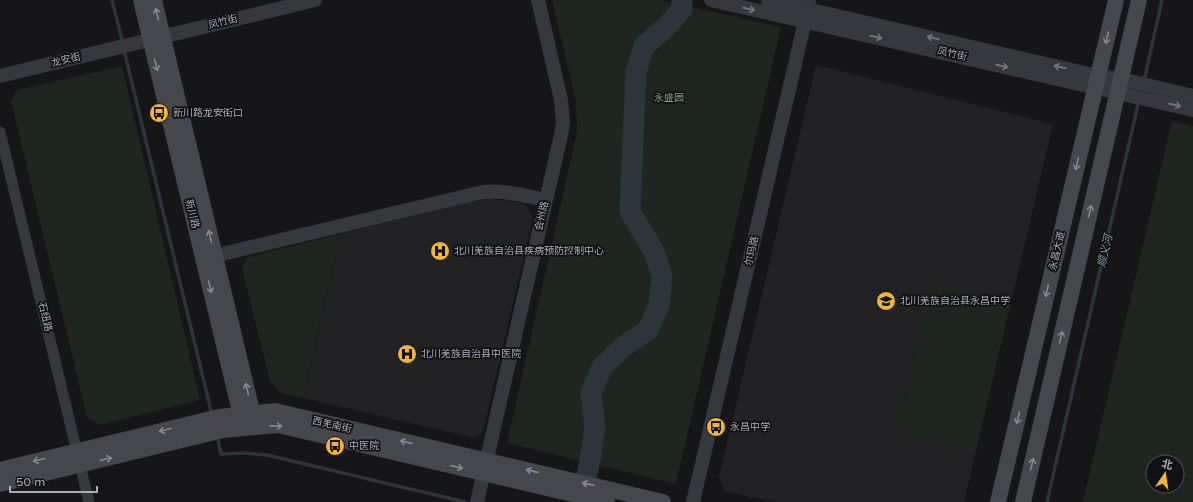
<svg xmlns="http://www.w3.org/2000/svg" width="1193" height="502" font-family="'Varela Round','Noto Sans SC',sans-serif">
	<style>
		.built { fill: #222225 }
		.green { fill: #1e261f; fill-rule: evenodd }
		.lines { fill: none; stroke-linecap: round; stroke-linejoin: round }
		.stream { stroke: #2c353c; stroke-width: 3.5 }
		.river { stroke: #2c353c; stroke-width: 21 }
		.minor { stroke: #37383d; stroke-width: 11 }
		.tertiary { stroke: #37383d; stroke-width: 14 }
		.secondary { stroke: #45474d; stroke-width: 16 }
		.oneway { stroke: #757881 }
		.oneway2 { stroke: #858993 }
		.labels { text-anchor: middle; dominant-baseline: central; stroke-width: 3.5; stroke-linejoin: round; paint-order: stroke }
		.street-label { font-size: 10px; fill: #a8adb8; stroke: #111113 }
		.park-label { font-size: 10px; fill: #7fa382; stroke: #111113 }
		.poi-label { font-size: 10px; fill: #a8adb8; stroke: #111113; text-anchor: start }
		.water-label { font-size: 11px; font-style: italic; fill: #809ab2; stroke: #111113 }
	</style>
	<rect width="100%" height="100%" fill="#161618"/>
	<!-- built -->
	<g class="built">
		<polygon points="816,65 1053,124 964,502 776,502 724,491 719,477"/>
		<polygon points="488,199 505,200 525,204 533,217 483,432 475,438 303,398 340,234 466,203"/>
	</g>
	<!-- green -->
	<g class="green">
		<polygon points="552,0 660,0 781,27 676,484 507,443 577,132 576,101"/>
		<polygon points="122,66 200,400 100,425 87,417 11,101 17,90"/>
		<path d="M1172,121L1193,126V502H1083ZM1153,462H1177V486H1153Z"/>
		<polygon points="340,234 303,398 281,393 270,381 242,268 247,257"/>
		<polygon points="929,282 1011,301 975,451 897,435"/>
	</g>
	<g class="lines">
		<!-- stream -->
		<g class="stream">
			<polyline points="112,0 123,44"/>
			<polyline points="124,50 212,415"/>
			<polyline points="1144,81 1162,0"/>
			<polyline points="217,435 221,454 243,453 267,455 465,502"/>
			<polyline points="1047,502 1139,100"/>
		</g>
		<!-- river -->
		<polyline class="river" points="581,502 591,455 595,427 591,393 602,367 624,346 648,330 659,305 662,276 654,252 630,211 636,72 644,46 666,27 682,9 682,0"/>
		<!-- minor -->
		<polyline class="minor" points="0,132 89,502"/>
		<!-- tertiary -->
		<g class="tertiary">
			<polyline points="711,0 1193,110"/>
			<polyline points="768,0 1098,76 1121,79 1193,96"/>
			<polyline points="0,76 315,0"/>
			<path d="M205,258L483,192C505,190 525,196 546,200"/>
			<polyline points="477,502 561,135 563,123 561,100 538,0"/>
			<polyline points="693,502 805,21 809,0"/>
		</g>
		<!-- secondary -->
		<g class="secondary">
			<polyline points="141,0 243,424"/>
			<polyline points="154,0 255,424"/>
			<polyline points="0,470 219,417 275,411 663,502"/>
			<polyline points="0,484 223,430 278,425 607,502"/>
			<polyline points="998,502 1116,0"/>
			<polyline points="1023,502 1139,0"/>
		</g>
	</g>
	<!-- one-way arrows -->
	<defs><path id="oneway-shaft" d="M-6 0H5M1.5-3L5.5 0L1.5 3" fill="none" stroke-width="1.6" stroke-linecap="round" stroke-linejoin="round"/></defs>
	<g class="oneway">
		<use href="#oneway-shaft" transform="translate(749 9) rotate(13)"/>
		<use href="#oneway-shaft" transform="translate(876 37) rotate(13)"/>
		<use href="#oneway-shaft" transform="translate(933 38) rotate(-167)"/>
		<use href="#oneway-shaft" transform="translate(1002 66) rotate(13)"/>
		<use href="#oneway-shaft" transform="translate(1060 67) rotate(-167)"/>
		<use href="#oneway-shaft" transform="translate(1175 105) rotate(13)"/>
	</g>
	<g class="oneway2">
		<use href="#oneway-shaft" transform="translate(157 14) rotate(-103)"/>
		<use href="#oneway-shaft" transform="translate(1107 38) rotate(103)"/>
		<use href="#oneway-shaft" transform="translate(156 65) rotate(76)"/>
		<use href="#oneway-shaft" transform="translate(1077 164) rotate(103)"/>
		<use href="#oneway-shaft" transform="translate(1090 211) rotate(-77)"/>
		<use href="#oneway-shaft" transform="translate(210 236) rotate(-103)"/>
		<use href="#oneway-shaft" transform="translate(210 287) rotate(77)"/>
		<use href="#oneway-shaft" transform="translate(1047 291) rotate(103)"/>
		<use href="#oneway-shaft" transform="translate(1061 337) rotate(-77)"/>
		<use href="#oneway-shaft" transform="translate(247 389) rotate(-104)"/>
		<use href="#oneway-shaft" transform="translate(1018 418) rotate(103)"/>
		<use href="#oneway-shaft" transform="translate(276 426) rotate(1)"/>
		<use href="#oneway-shaft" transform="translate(165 430) rotate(166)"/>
		<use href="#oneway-shaft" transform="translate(406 442) rotate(-167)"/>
		<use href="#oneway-shaft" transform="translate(106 459) rotate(-14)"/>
		<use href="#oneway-shaft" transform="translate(39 460) rotate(166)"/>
		<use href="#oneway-shaft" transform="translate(1032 464) rotate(-77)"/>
		<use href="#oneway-shaft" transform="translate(457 467) rotate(13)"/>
		<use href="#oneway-shaft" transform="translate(532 471) rotate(-167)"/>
		<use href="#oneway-shaft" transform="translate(588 484) rotate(-167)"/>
	</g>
	<!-- icons -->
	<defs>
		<symbol id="bus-disc" viewBox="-11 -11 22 22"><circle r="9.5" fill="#f0b436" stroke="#111113"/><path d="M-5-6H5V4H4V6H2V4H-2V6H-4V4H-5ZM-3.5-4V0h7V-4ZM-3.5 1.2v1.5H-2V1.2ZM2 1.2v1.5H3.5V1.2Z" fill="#111"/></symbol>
		<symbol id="hospital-disc" viewBox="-11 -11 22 22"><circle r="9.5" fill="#f0b436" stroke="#111113"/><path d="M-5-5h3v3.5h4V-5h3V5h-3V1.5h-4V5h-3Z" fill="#111"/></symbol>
		<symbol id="school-disc" viewBox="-11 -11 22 22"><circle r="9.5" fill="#f0b436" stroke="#111113"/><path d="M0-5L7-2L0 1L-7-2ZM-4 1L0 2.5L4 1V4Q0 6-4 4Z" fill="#111"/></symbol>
	</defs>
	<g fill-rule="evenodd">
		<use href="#bus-disc" x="148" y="102" width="22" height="22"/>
		<use href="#hospital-disc" x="429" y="240" width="22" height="22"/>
		<use href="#school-disc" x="875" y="290" width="22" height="22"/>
		<use href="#hospital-disc" x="396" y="343" width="22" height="22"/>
		<use href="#bus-disc" x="705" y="416" width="22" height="22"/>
		<use href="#bus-disc" x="324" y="435" width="22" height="22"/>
	</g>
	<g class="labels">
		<!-- street labels -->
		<g class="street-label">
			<text transform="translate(223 22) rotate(-14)">凤竹街</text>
			<text transform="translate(952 54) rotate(13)">凤竹街</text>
			<text transform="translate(66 60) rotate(-14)">龙安街</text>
			<text transform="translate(192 214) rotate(76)">新川路</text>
			<text transform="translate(542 216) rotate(-77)">会州路</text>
			<text transform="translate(752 251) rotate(-77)">尔玛路</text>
			<text transform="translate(1057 251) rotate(-77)">永昌大道</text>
			<text transform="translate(45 317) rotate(76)">石纽路</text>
			<text transform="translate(332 425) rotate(13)">西羌南街</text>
		</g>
		<!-- park labels -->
		<g class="park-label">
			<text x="669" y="98">永盛园</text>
		</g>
		<!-- poi labels -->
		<g class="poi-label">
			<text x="173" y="113">新川路龙安街口</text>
			<text x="454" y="251">北川羌族自治县疾病预防控制中心</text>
			<text x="900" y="301">北川羌族自治县永昌中学</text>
			<text x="421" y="354">北川羌族自治县中医院</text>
			<text x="730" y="427">永昌中学</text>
			<text x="349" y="446">中医院</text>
		</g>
		<!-- water labels -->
		<g class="water-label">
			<text transform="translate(1105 251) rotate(-77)">顺义河</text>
		</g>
	</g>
	<!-- north arrow -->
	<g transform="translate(1165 474) rotate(13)"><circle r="19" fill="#111113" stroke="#4d4f55"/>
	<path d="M0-3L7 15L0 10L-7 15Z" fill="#f0b436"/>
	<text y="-6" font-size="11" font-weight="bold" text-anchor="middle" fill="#a8adb8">北</text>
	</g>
	<!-- scale -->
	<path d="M10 486v6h87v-6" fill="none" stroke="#a8adb8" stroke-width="2"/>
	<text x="16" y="486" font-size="12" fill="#a8adb8" stroke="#111113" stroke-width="3" paint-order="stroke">50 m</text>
</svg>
